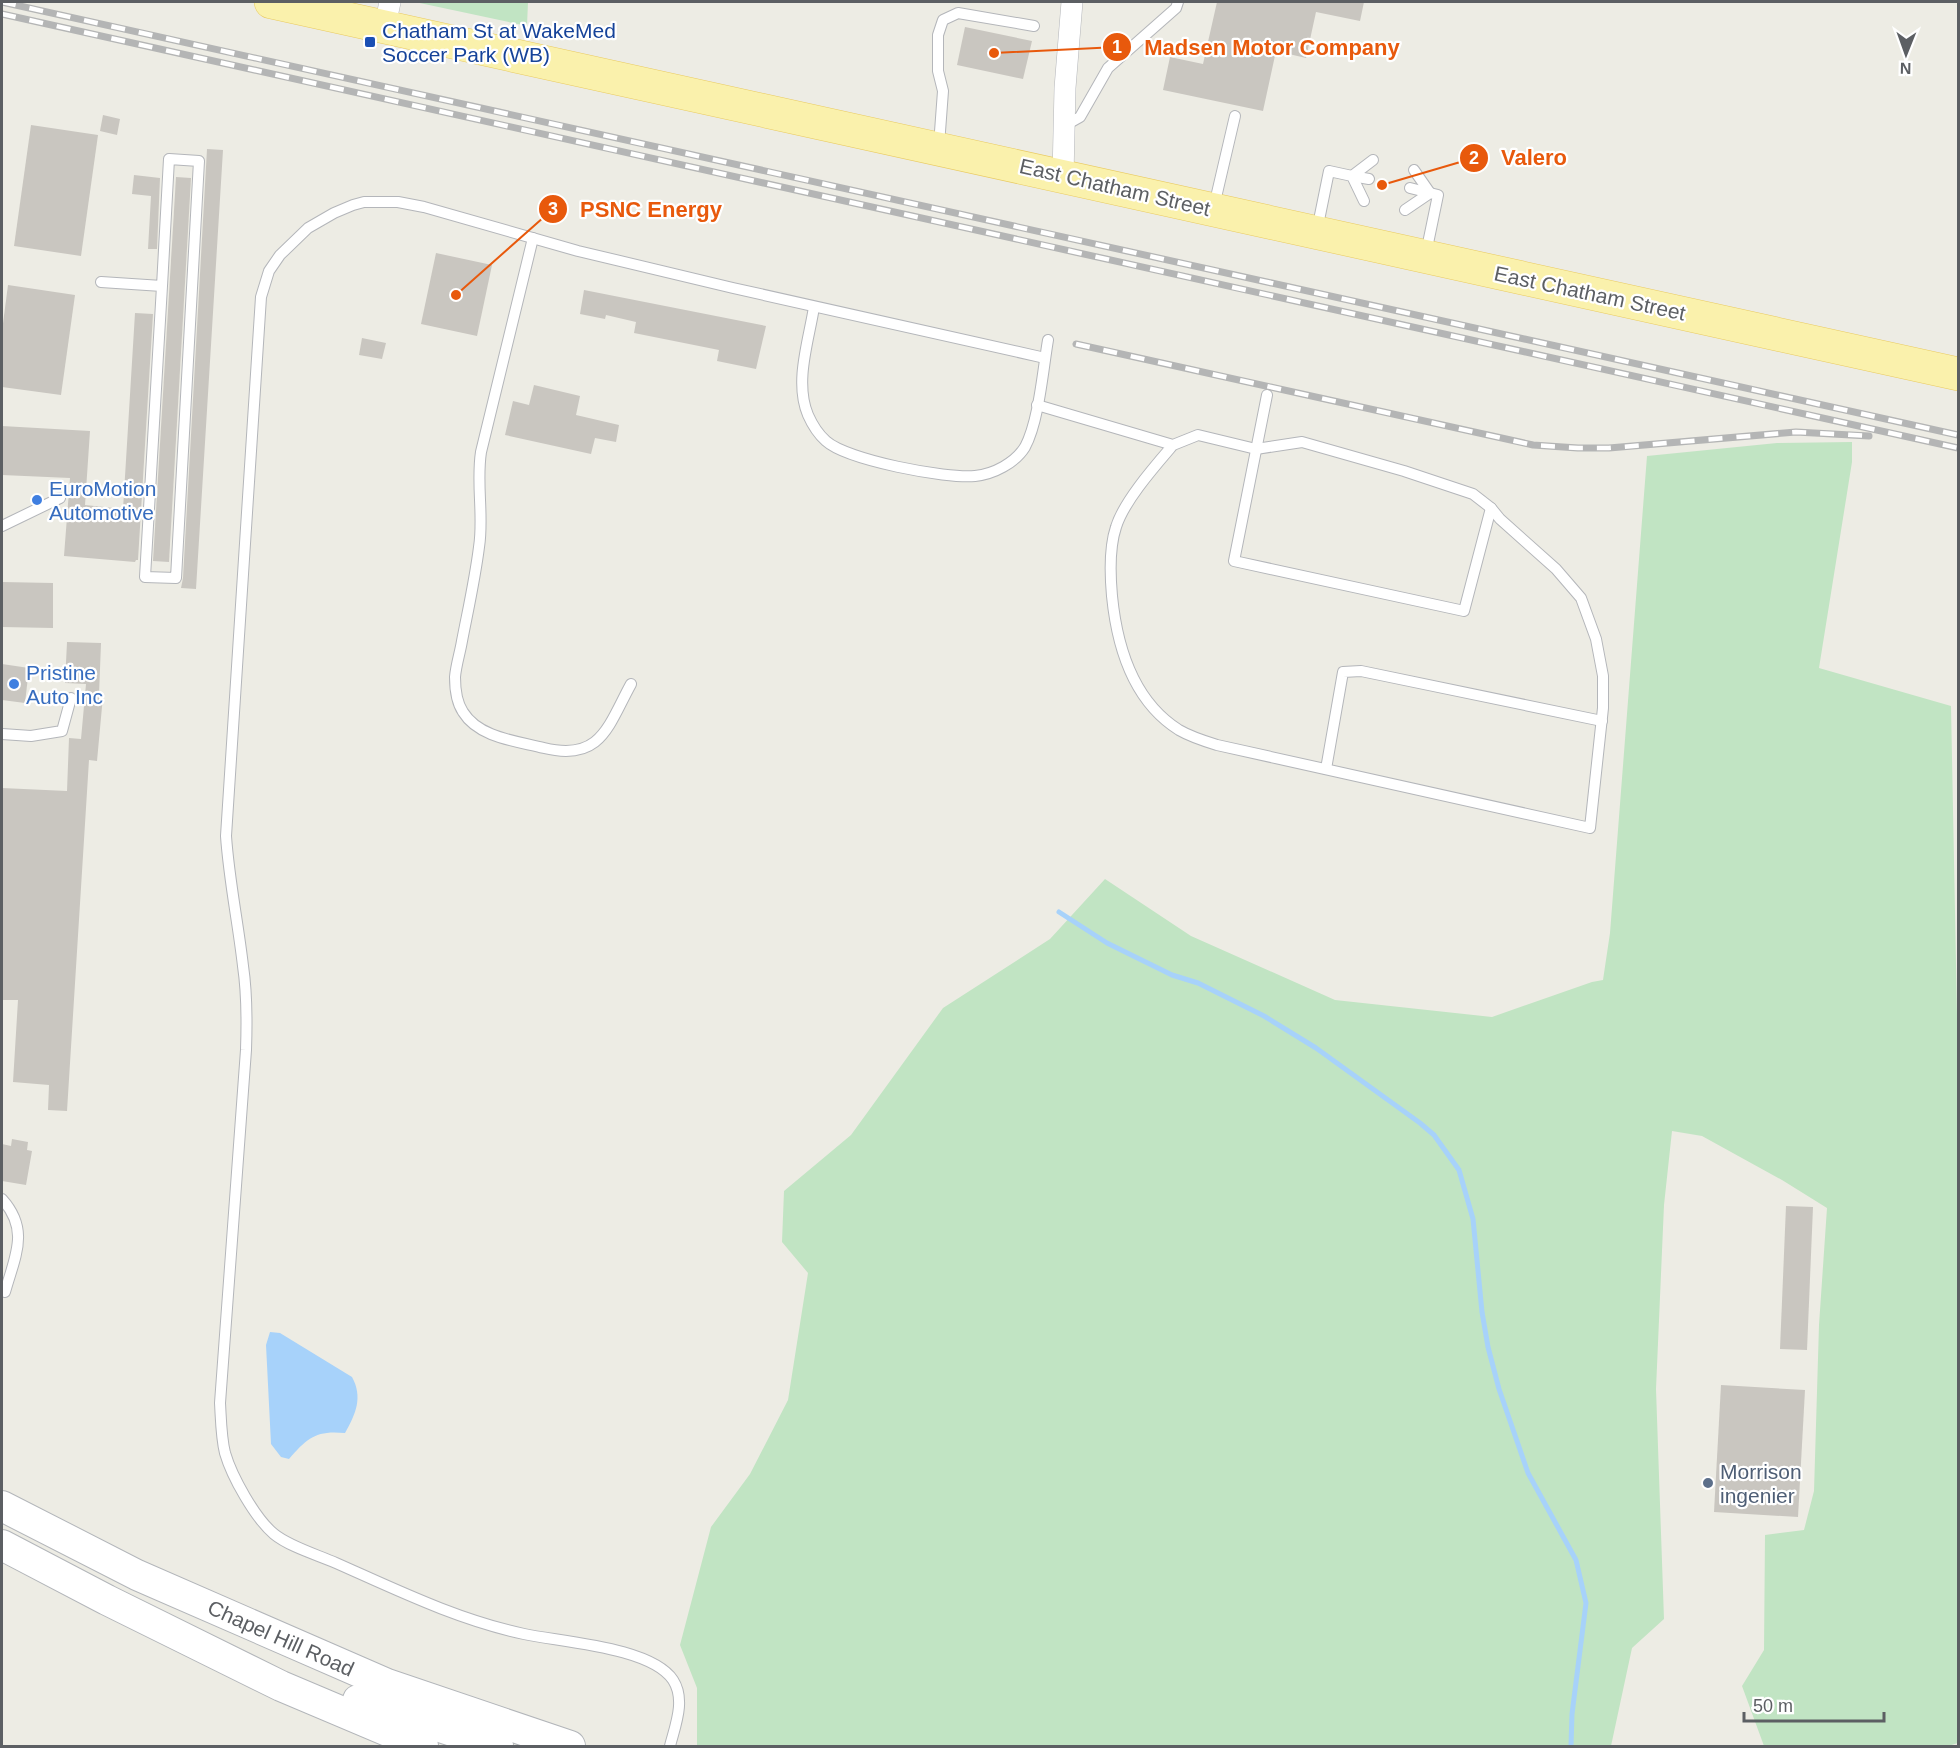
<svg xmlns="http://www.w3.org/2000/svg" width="1960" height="1748" font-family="Arial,sans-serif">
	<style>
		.green { fill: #c1e4c3 }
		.water { fill: #a7d2fa }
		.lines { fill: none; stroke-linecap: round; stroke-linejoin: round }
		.stream { stroke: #a7d2fa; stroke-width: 5 }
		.building { fill: #c9c6c0 }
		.service-casing { stroke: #b4b6ba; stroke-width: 12 }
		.minor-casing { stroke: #b4b6ba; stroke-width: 22 }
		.secondary-casing { stroke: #b3b6ba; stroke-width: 32 }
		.primary-casing { stroke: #e9ca61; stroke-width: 34 }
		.service { stroke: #fff; stroke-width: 10 }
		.minor { stroke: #fff; stroke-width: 21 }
		.secondary { stroke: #fff; stroke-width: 30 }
		.primary { stroke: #faf1ac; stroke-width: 33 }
		.rail-casing { stroke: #b4b5b5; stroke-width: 7 }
		.rail { stroke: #fff; stroke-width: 4.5; stroke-dasharray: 14; stroke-linecap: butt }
		.transit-dot { fill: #1a4fb4; stroke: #fff; stroke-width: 2 }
		.shop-dot { fill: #3f7fe0; stroke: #fff; stroke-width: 2 }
		.service-dot { fill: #5c6f8a; stroke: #fff; stroke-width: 2 }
		.labels { text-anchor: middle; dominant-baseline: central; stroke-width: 4.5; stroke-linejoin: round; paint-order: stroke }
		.transit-label { font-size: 21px; fill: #164399; stroke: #fff; text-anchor: start }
		.street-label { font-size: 21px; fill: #5c5f63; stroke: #fff }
		.shop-label { font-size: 21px; fill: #366cbe; stroke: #fff; text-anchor: start }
		.service-label { font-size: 21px; fill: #4e5e75; stroke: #fff; text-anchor: start }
		.leader { fill: none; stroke: #e8590c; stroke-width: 2 }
		.callout-dot { fill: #e8590c; stroke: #fff; stroke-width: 2 }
		.mark-label { font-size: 18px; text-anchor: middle; font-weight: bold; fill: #fff }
		.callout-label { font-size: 22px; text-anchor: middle; font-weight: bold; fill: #e8590c; stroke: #fff; stroke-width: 4.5; stroke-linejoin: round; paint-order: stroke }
	</style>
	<rect width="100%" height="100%" fill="#edece4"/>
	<!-- green -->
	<g class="green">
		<polygon points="415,2 528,2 527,26"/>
		<polygon points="1852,442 1852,462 1819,668 1951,706 1958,1066 1958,1743 1948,1746 1764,1746 1742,1686 1764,1650 1765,1535 1804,1530 1814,1491 1819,1325 1827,1208 1782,1180 1702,1136 1672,1131 1664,1205 1656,1389 1664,1619 1632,1648 1611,1746 697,1746 697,1688 680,1645 711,1527 750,1474 788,1400 808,1273 782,1242 784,1191 851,1135 943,1008 1050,939 1105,879 1191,936 1335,1000 1492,1017 1592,982 1603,980 1610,933 1647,456 1777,443"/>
	</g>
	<!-- water -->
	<path class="water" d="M270,1332L280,1333L352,1377C363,1397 356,1414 345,1433C316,1430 307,1438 289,1459L281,1457L271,1444L266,1345Z"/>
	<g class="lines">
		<!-- stream -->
		<polyline class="stream" points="1059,912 1107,943 1172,975 1198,983 1264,1016 1316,1048 1420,1123 1434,1135 1459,1170 1473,1219 1482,1312 1488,1347 1499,1389 1528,1473 1576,1560 1586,1603 1572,1714 1571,1746"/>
	</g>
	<!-- building -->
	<g class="building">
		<polygon points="1217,2 1364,2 1360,21 1316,12 1306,58 1276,51 1263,111 1163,90 1170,57 1203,64"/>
		<polygon points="965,27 1032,41 1023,79 957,65"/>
		<polygon points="103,115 120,119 117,135 100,131"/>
		<polygon points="31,125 98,135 81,256 14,246"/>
		<polygon points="207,149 223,150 196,589 181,588 183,578"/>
		<polygon points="134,175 160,178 157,249 148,249 151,196 132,194"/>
		<polygon points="176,177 191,178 169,562 153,561"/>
		<polygon points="436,253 492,265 477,336 421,324"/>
		<polygon points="8,285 75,295 61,395 2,387 2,331"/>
		<polygon points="584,290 766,326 756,369 717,361 719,350 634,333 636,322 606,315 605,319 580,314"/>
		<polygon points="135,313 153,314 138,560 136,560 135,562 64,556 70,478 2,475 2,426 90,431 85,505 123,509"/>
		<polygon points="362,338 386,343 382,359 359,355"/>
		<polygon points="534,385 580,396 576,415 619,425 616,442 595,438 591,454 505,435 513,401 529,405"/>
		<polygon points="2,582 53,583 53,628 2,627"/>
		<polygon points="67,642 101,643 99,695 103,696 97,761 89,760 67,1111 48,1110 49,1085 13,1082 18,1000 2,1000 2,788 67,791 69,738 81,739 86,684 65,683"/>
		<polygon points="2,664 29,668 25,703 2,700"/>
		<polygon points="12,1139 28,1142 27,1150 32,1151 26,1185 2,1181 2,1144 11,1146"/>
		<polygon points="1786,1206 1813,1207 1807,1350 1780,1349"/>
		<polygon points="1721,1385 1805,1390 1798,1517 1714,1512"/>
	</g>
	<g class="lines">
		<defs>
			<g id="service">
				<polyline points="1064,126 1080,117 1108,68 1176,8 1178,2"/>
				<polyline points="939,145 943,91 938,71 938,35 943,20 958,13 1034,26"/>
				<polyline points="1414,170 1430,193"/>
				<polyline points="1352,176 1373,160"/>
				<polyline points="1352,176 1369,179"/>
				<polyline points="1410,188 1430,193"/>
				<polyline points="1214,206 1235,116"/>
				<polyline points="1405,210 1430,193 1438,195 1426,253"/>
				<polyline points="1317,230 1329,171 1352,176 1364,201"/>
				<path d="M533,238L481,452C476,484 484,516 479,547C475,579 468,610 462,641C460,653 456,665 455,677C455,688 457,703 463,712C479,738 517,741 544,748C601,762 608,726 631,684"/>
				<polyline points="101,282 162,286 145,577 176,578 199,161 169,159 162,286"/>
				<path d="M814,307C809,340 794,382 808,415C812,424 818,434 826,441C847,460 946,479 975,476C994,474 1015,463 1025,447C1039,421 1043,369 1048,340"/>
				<polyline points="1267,395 1234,561 1464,611 1491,508"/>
				<path d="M1037,405L1173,445L1198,435L1256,449L1302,442L1404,471L1473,494L1491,508L1500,519L1556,569L1581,598L1596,639L1603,676V708L1590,828L1217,745C1204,741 1191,737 1179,730C1133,701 1117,647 1112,596C1110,574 1109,548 1116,527C1124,501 1155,466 1173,445"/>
				<polyline points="2,526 60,498"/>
				<polyline points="2,734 31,736 62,731 71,698"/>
				<polyline points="1326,769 1343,672 1361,671 1602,721"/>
				<path d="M2,1199C30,1230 15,1256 5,1292L2,1291"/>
				<path d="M670,1746C675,1726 686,1700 673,1680C651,1647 561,1642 524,1634C458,1620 397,1590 336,1563C318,1555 290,1547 274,1534C255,1518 232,1477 225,1453C221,1437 221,1419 220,1403L246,1050C247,1022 247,993 243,966C238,922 229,880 226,836L261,297L269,271L280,255L308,228L334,213L353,205L364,202H398L424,207L578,251L733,288L1045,358"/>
			</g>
			<g id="minor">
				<polyline points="385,26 390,2"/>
				<polyline points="1063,176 1065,88 1072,2"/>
			</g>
			<g id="secondary">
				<polyline points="2,1506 137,1575 387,1684 570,1746"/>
				<polyline points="2,1545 107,1600 281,1686 423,1746"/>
				<polyline points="358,1700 498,1746"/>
			</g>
			<polyline id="primary" points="271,2 1958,374"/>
		</defs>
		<!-- service casing -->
		<use href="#service" class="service-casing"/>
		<!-- minor casing -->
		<use href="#minor" class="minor-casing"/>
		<!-- secondary casing -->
		<use href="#secondary" class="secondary-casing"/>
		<!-- primary casing -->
		<use href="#primary" class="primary-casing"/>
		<!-- service -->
		<use href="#service" class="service"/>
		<!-- minor -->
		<use href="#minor" class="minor"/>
		<!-- secondary -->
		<use href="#secondary" class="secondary"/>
		<!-- primary -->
		<use href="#primary" class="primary"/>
		<defs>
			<g id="rail">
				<polyline points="2,2 1958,435"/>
				<polyline points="2,14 1958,448"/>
				<polyline points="1076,344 1533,445 1578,448 1609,448 1796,432 1869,436"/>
			</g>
		</defs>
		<!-- rail casing -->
		<use href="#rail" class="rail-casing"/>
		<!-- rail -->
		<use href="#rail" class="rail"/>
	</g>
	<!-- markers -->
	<rect class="transit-dot" x="364" y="36" width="12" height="12" rx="3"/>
	<g class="shop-dot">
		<circle cx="37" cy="500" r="6"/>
		<circle cx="14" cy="684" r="6"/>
	</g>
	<circle class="service-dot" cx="1708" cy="1483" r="6"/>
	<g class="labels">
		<!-- transit labels -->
		<g class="transit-label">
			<text x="382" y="30">Chatham St at WakeMed<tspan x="382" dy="24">Soccer Park (WB)</tspan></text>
		</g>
		<!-- street labels -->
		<g class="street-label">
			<text transform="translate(1115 187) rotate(13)">East Chatham Street</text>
			<text transform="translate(1590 293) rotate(12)">East Chatham Street</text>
			<text transform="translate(281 1638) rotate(24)">Chapel Hill Road</text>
		</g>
		<!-- shop labels -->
		<g class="shop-label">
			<text x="49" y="488">EuroMotion<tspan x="49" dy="24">Automotive</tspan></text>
			<text x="26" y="672">Pristine<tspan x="26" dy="24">Auto Inc</tspan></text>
		</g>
		<!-- service labels -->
		<g class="service-label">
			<text x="1720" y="1471">Morrison<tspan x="1720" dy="24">ingenier</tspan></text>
		</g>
	</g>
	<!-- callouts -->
	<path class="leader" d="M994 53L1117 47M1382 185L1474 158M456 295L553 209"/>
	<g class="callout-dot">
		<circle cx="994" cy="53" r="6"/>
		<circle cx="1382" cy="185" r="6"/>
		<circle cx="456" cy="295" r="6"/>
		<circle cx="1117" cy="47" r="15"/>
		<circle cx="1474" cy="158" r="15"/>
		<circle cx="553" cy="209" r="15"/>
	</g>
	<g class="mark-label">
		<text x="1117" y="53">1</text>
		<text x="1474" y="164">2</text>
		<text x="553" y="215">3</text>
	</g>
	<g class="callout-label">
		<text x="1272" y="55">Madsen Motor Company</text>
		<text x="1534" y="165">Valero</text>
		<text x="651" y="217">PSNC Energy</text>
	</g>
	<!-- border -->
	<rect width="1960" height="1748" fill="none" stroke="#5c5f63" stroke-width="6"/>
	<!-- north arrow -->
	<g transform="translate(1906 54) rotate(181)" stroke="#ffffff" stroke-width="4.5" paint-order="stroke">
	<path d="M0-4.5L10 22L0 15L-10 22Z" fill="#5c5f63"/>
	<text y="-9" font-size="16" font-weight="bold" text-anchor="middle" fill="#5c5f63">N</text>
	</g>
	<!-- scale -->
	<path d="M1744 1712v9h140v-9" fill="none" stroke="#5c5f63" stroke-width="3"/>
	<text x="1753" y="1712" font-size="18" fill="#5c5f63" stroke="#ffffff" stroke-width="4.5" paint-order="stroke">50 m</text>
</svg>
